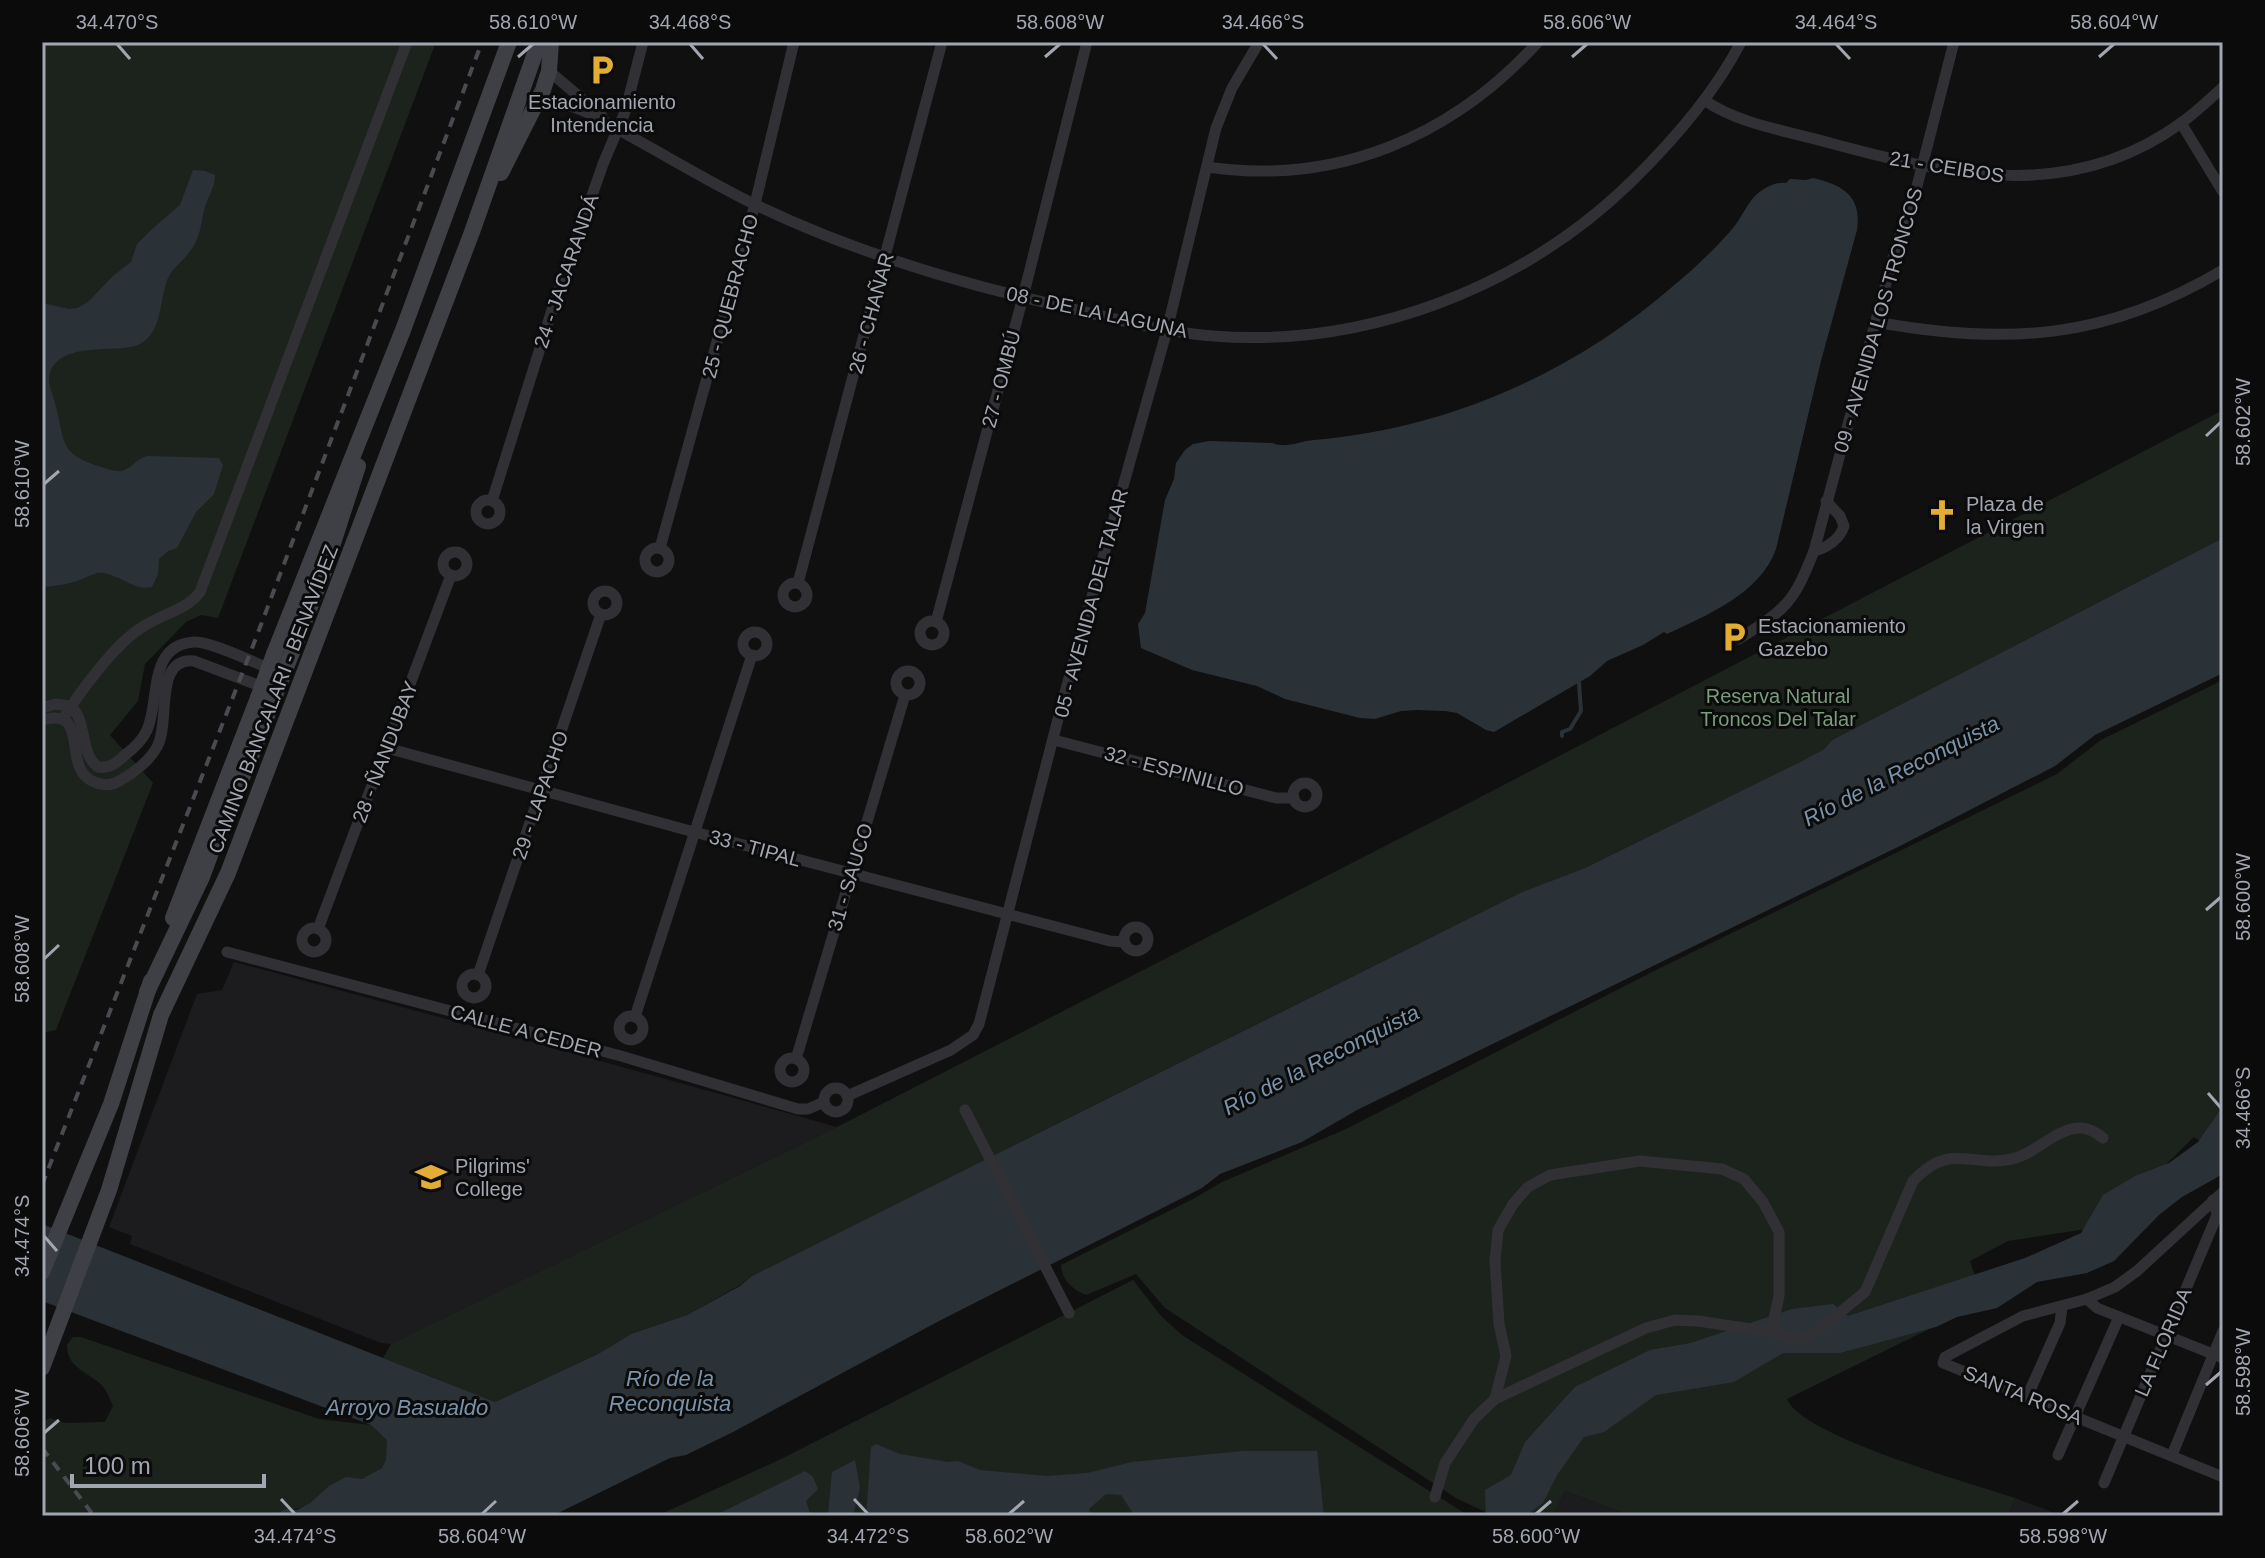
<svg xmlns="http://www.w3.org/2000/svg" width="2265" height="1558" font-family="Helvetica,sans-serif">
	<style>
		.built { fill: #1c1c1e }
		.green { fill: #1c231d }
		.water { fill: #2a3238 }
		.lines { fill: none; stroke-linecap: round; stroke-linejoin: round }
		.stream { stroke: #2a3238; stroke-width: 4 }
		.minor { stroke: #313135; stroke-width: 11 }
		.secondary { stroke: #3f4045; stroke-width: 16 }
		.rail { stroke: #4a4b50; stroke-width: 4; stroke-dasharray: 10 8; stroke-linecap: butt }
		.secondary-bridge { stroke: #3f4045; stroke-width: 16 }
		.ticks { fill: none; stroke: #a2a6b1; stroke-width: 3 }
		.labels { text-anchor: middle; dominant-baseline: central; stroke-width: 6; stroke-linejoin: round; paint-order: stroke }
		.poi-label { font-size: 20px; fill: #a2a6b1; stroke: #0b0b0c; text-anchor: start }
		.street-label { font-size: 20px; fill: #a2a6b1; stroke: #0b0b0c }
		.park-label { font-size: 20px; fill: #7a9b7c; stroke: #0b0b0c }
		.water-label { font-size: 22px; font-style: italic; fill: #7a93aa; stroke: #0b0b0c }
		.neatline { fill: none; stroke: #a2a6b1; stroke-width: 3 }
		.ticks-label { font-size: 20px; text-anchor: middle; fill: #a2a6b1 }
	</style>
	<rect width="100%" height="100%" fill="#101011"/>
	<!-- built -->
	<g class="built">
		<polygon points="234,962 547,1046 837,1127 406,1337 391,1344 381,1343 130,1244 132,1236 109,1227 197,994 222,990"/>
		<polygon points="1565,1491 1632,1516 1553,1516"/>
		<polygon points="2015,1498 2063,1516 2008,1516"/>
	</g>
	<!-- green -->
	<g class="green">
		<polygon points="42,42 436,42 218,618 201,615 186,622 145,664 138,701 110,735 153,783 56,1030 42,1033"/>
		<polygon points="2223,410 2223,538 1832,740 1824,749 1800,762 1585,868 1522,892 752,1276 740,1285 687,1315 631,1334 598,1354 495,1402 383,1358 391,1344 837,1127 1469,803"/>
		<path d="M2223,680V1157L2194,1137L2154,1176L2093,1228L2008,1241L1970,1261L1984,1302L1787,1399C1801,1436 1973,1484 2015,1498L2008,1516H1632L1565,1491L1553,1516H1494L1456,1498L1165,1308L1136,1274L1086,1295C1072,1289 1062,1281 1061,1265L1193,1199L1222,1182L1346,1129L1652,972L2057,774L2101,740Z"/>
		<polygon points="1133,1280 1161,1316 1182,1335 1469,1516 657,1516 783,1458"/>
		<path d="M73,1337H81L319,1419L371,1425L388,1440C387,1448 389,1459 384,1465C373,1480 348,1481 332,1486C323,1489 316,1500 307,1505C295,1511 284,1510 272,1516H48L42,1506V1422L50,1418L65,1423L105,1422L113,1406C110,1400 108,1393 104,1388C92,1372 67,1371 67,1345Z"/>
	</g>
	<!-- water -->
	<g class="water">
		<path d="M193,170L205,171L215,175C215,188 207,198 204,210C201,225 200,237 191,250C184,261 173,267 168,278C159,299 163,332 140,344C121,354 71,341 53,366C44,380 53,393 56,407C65,442 59,453 98,466C105,468 114,472 122,471C131,469 137,458 147,456L219,458L223,465L214,494L196,512L177,548L168,551L159,559L158,574L152,587C135,591 121,576 104,573C93,571 84,580 74,582C63,585 53,586 42,587V303L69,309L78,308L88,302L113,276L131,262L137,244L151,230L180,205Z"/>
		<path d="M1813,178C1843,185 1862,196 1857,230L1821,361L1776,549C1760,594 1707,615 1667,634L1664,632L1643,645L1607,661L1590,676L1494,732L1486,730L1457,713L1445,711L1417,710L1401,711L1375,719L1360,718L1285,699L1257,686L1192,670L1141,648L1138,624L1145,613L1165,500L1174,479L1176,463L1185,450L1193,444L1209,441L1272,443C1287,449 1299,441 1314,440C1446,429 1572,374 1672,287C1694,269 1715,249 1733,228C1741,218 1746,206 1754,197C1762,189 1776,181 1786,183L1790,179L1806,180Z"/>
		<polygon points="2223,538 2223,673 2095,735 2055,766 1902,845 1357,1110 1302,1142 1220,1174 1202,1188 939,1321 733,1432 686,1455 670,1458 552,1516 272,1516 286,1509 297,1510 310,1503 329,1486 346,1477 362,1479 382,1468 386,1460 387,1440 371,1425 42,1301 42,1224 495,1402 598,1354 631,1334 687,1315 740,1286 752,1276 1522,892 1585,868 1800,762 1824,749 1832,740"/>
		<polygon points="2223,1106 2223,1174 2182,1197 2159,1215 2114,1261 2087,1273 2037,1282 1997,1308 1957,1317 1936,1327 1840,1353 1783,1353 1734,1382 1656,1395 1604,1432 1584,1437 1557,1475 1543,1503 1525,1516 1486,1516 1485,1490 1511,1475 1525,1442 1575,1387 1650,1350 1691,1343 1792,1309 1833,1304 1848,1316 2025,1258 2081,1233 2103,1195 2135,1176 2169,1163 2198,1142"/>
		<polygon points="876,1444 900,1454 948,1462 958,1461 980,1470 1047,1476 1087,1473 1132,1462 1243,1451 1317,1451 1324,1516 1135,1516 1121,1495 1106,1494 1089,1509 1091,1516 866,1516 871,1447"/>
		<polygon points="855,1460 860,1488 853,1516 828,1516 832,1472"/>
		<polygon points="805,1471 813,1477 818,1489 806,1501 811,1516 714,1516"/>
	</g>
	<g class="lines">
		<!-- stream -->
		<polyline class="stream" points="1562,736 1562,732 1570,729 1581,711 1579,683"/>
		<!-- minor -->
		<g class="minor">
			<polyline points="549,71 602,116"/>
			<path d="M1704,100C1740,125 1789,131 1830,143C1952,176 2071,203 2181,123C2196,112 2210,99 2223,87"/>
			<path d="M533,106C542,104 550,101 560,103C584,108 607,123 628,135C670,158 711,183 754,204C849,250 950,281 1052,304C1106,316 1159,332 1213,336C1366,348 1522,288 1631,182C1673,141 1714,94 1741,42"/>
			<polyline points="2181,123 2223,192"/>
			<path d="M1207,167C1336,186 1452,137 1538,42"/>
			<path d="M1876,322C2007,346 2107,339 2223,270"/>
			<circle cx="488" cy="512" r="12"/>
			<polyline points="492,501 552,310 603,164 625,112 643,42"/>
			<polyline points="660,548 755,204 794,42"/>
			<circle cx="657" cy="560" r="12"/>
			<polyline points="1814,551 1896,246 1916,190 1954,42"/>
			<circle cx="455" cy="564" r="12"/>
			<polyline points="798,583 942,42"/>
			<circle cx="795" cy="595" r="12"/>
			<circle cx="605" cy="603" r="12"/>
			<circle cx="932" cy="633" r="12"/>
			<polyline points="936,622 1023,297 1087,42"/>
			<circle cx="755" cy="644" r="12"/>
			<path d="M1739,639C1787,608 1793,604 1814,551C1827,548 1840,539 1844,526L1840,516L1826,501"/>
			<circle cx="908" cy="683" r="12"/>
			<path d="M42,708L55,704L71,706C88,723 79,753 98,767C109,769 117,763 125,755C133,749 141,742 146,732C161,703 146,645 194,642C211,641 257,664 275,671"/>
			<path d="M63,719C79,693 115,644 141,628C159,615 187,610 200,592L407,42"/>
			<path d="M42,720C94,706 58,772 97,783C105,786 113,785 121,780C134,773 150,760 157,747C171,722 153,657 194,661L268,689"/>
			<polyline points="1054,740 1276,798 1294,798"/>
			<polyline points="387,748 694,832 1110,941 1124,942"/>
			<circle cx="1305" cy="795" r="12"/>
			<circle cx="1136" cy="939" r="12"/>
			<circle cx="314" cy="940" r="12"/>
			<polyline points="318,929 451,575"/>
			<polyline points="227,952 621,1056 798,1109 808,1109 824,1102"/>
			<circle cx="474" cy="986" r="12"/>
			<polyline points="478,975 601,614"/>
			<circle cx="631" cy="1028" r="12"/>
			<polyline points="635,1017 752,655"/>
			<circle cx="792" cy="1070" r="12"/>
			<polyline points="796,1059 905,695"/>
			<circle cx="836" cy="1100" r="12"/>
			<polyline points="847,1096 951,1050 973,1035 979,1024 1064,696 1167,330 1216,128 1232,88 1259,42"/>
			<polyline points="965,1110 1069,1313"/>
			<polyline points="2223,1192 2137,1271 2115,1287 2087,1299 2023,1316 1945,1357 1943,1363 2223,1477"/>
			<polyline points="2087,1299 2097,1308 2223,1358"/>
			<polyline points="2027,1397 2060,1323 2062,1307"/>
			<polyline points="1495,1399 1506,1356 1499,1324 1495,1261 1498,1230 1513,1204 1528,1187 1550,1175 1640,1161 1722,1169 1744,1179 1763,1202 1779,1232 1779,1296 1771,1332"/>
			<polyline points="2058,1455 2119,1317"/>
			<polyline points="2172,1455 2223,1331"/>
			<polyline points="2104,1483 2215,1220 2217,1214 2213,1200"/>
			<path d="M1435,1497L1445,1463L1474,1419L1495,1399L1646,1328L1675,1320L1698,1321L1771,1332L1795,1340L1811,1336L1865,1292L1913,1181C1951,1141 1969,1168 2012,1159C2036,1154 2056,1128 2080,1128C2089,1128 2095,1132 2103,1138"/>
		</g>
		<!-- secondary -->
		<g class="secondary">
			<polyline points="501,173 543,90 549,71 551,42"/>
			<polyline points="274,654 403,330 509,42"/>
			<polyline points="173,918 258,698"/>
			<polyline points="147,992 202,877 229,804 246,769 324,571 358,466"/>
			<polyline points="42,1272 111,1104 151,981"/>
			<polyline points="42,1368 109,1190 161,1015 228,873 472,232 539,42"/>
		</g>
		<!-- rail -->
		<g class="rail">
			<polyline points="42,1185 251,651 482,42"/>
			<polyline points="42,1448 94,1516"/>
		</g>
		<!-- secondary-bridge -->
		<polyline class="secondary-bridge" points="258,698 274,654"/>
	</g>
	<!-- ticks -->
	<path class="ticks" d="M117,44L130,59M690,44L703,59M1263,44L1277,59M1836,44L1850,59M518,57L533,44M1045,57L1060,44M1572,57L1587,44M2099,57L2114,44M2206,436L2221,422M44,484L59,471M2206,910L2221,897M44,959L59,945M2208,1093L2221,1108M44,1236L57,1251M2206,1385L2221,1372M44,1433L59,1420M281,1499L295,1514M854,1499L868,1514M482,1514L496,1501M1009,1514L1024,1501M1536,1514L1551,1501M2063,1514L2078,1501"/>
	<!-- icons -->
	<defs>
		<symbol id="parking-bare" viewBox="-9 -9 18 18"><path d="M-3.5-5.5H1a3.5 3.5 0 0 1 0 7H-1V5.5H-3.5ZM-1-3.4V-.6H.8a1.4 1.4 0 0 0 0-2.8Z" fill="#e3ac35" stroke="#0b0b0c" stroke-width="2.5" paint-order="stroke"/></symbol>
		<symbol id="church-bare" viewBox="-9 -9 18 18"><path d="M-1.2-6h2.4v3.5h3.3v2.4h-3.3V6h-2.4V-.1h-3.3v-2.4h3.3Z" fill="#e3ac35" stroke="#0b0b0c" stroke-width="2.5" paint-order="stroke"/></symbol>
		<symbol id="school-bare" viewBox="-9 -9 18 18"><path d="M0-5L7-2L0 1L-7-2ZM-4 1L0 2.5L4 1V4Q0 6-4 4Z" fill="#e3ac35" stroke="#0b0b0c" stroke-width="2.5" paint-order="stroke"/></symbol>
	</defs>
	<g fill-rule="evenodd">
		<use href="#parking-bare" x="580" y="48" width="44" height="44"/>
		<use href="#church-bare" x="1920" y="493" width="44" height="44"/>
		<use href="#parking-bare" x="1712" y="615" width="44" height="44"/>
		<use href="#school-bare" x="409" y="1155" width="44" height="44"/>
	</g>
	<g class="labels">
		<!-- poi labels -->
		<g class="poi-label">
			<text x="602" y="102" text-anchor="middle">Estacionamiento<tspan x="602" dy="23">Intendencia</tspan></text>
			<text x="1966" y="504">Plaza de<tspan x="1966" dy="23">la Virgen</tspan></text>
			<text x="1758" y="626">Estacionamiento<tspan x="1758" dy="23">Gazebo</tspan></text>
			<text x="455" y="1166">Pilgrims'<tspan x="455" dy="23">College</tspan></text>
		</g>
		<!-- street labels -->
		<g class="street-label">
			<text transform="translate(1947 167) rotate(9)">21 - CEIBOS</text>
			<text transform="translate(566 271) rotate(-71)">24 - JACARANDÁ</text>
			<text transform="translate(730 296) rotate(-75)">25 - QUEBRACHO</text>
			<text transform="translate(1097 312) rotate(12)">08 - DE LA LAGUNA</text>
			<text transform="translate(871 313) rotate(-75)">26 - CHAÑAR</text>
			<text transform="translate(1878 320) rotate(-74)">09 - AVENIDA LOS TRONCOS</text>
			<text transform="translate(1001 379) rotate(-75)">27 - OMBÚ</text>
			<text transform="translate(1091 603) rotate(-75)">05 - AVENIDA DEL TALAR</text>
			<text transform="translate(273 699) rotate(-69)">CAMINO BANCALARI - BENAVÍDEZ</text>
			<text transform="translate(385 752) rotate(-69)">28 - ÑANDUBAY</text>
			<text transform="translate(1174 771) rotate(15)">32 - ESPINILLO</text>
			<text transform="translate(540 795) rotate(-71)">29 - LAPACHO</text>
			<text transform="translate(755 848) rotate(15)">33 - TIPAL</text>
			<text transform="translate(850 877) rotate(-73)">31 - SAUCO</text>
			<text transform="translate(526 1031) rotate(15)">CALLE A CEDER</text>
			<text transform="translate(2163 1342) rotate(-67)">LA FLORIDA</text>
			<text transform="translate(2023 1395) rotate(22)">SANTA ROSA</text>
		</g>
		<!-- park labels -->
		<g class="park-label">
			<text x="1778" y="696">Reserva Natural<tspan x="1778" dy="23">Troncos Del Talar</tspan></text>
		</g>
		<!-- water labels -->
		<g class="water-label">
			<text transform="translate(1901 771) rotate(-27)">Río de la Reconquista</text>
			<text transform="translate(1321 1060) rotate(-27)">Río de la Reconquista</text>
			<text x="670" y="1378">Río de la<tspan x="670" dy="25">Reconquista</tspan></text>
			<text x="407" y="1407">Arroyo Basualdo</text>
		</g>
	</g>
	<!-- border -->
	<rect width="2265" height="1558" fill="none" stroke="#0b0b0c" stroke-width="88"/>
	<!-- scale -->
	<path d="M72 1474v12h192v-12" fill="none" stroke="#a2a6b1" stroke-width="4"/>
	<text x="84" y="1474" font-size="24" fill="#a2a6b1" stroke="#0b0b0c" stroke-width="6" paint-order="stroke">100 m</text>
	<rect x="44" y="44" width="2177" height="1470" class="neatline"/>
	<g class="ticks-label">
		<text x="117" y="29">34.470°S</text>
		<text x="533" y="29">58.610°W</text>
		<text x="690" y="29">34.468°S</text>
		<text x="1060" y="29">58.608°W</text>
		<text x="1263" y="29">34.466°S</text>
		<text x="1587" y="29">58.606°W</text>
		<text x="1836" y="29">34.464°S</text>
		<text x="2114" y="29">58.604°W</text>
		<text transform="translate(2243 422) rotate(-90)" y="7">58.602°W</text>
		<text transform="translate(22 484) rotate(-90)" y="7">58.610°W</text>
		<text transform="translate(2243 897) rotate(-90)" y="7">58.600°W</text>
		<text transform="translate(22 959) rotate(-90)" y="7">58.608°W</text>
		<text transform="translate(2243 1108) rotate(-90)" y="7">34.466°S</text>
		<text transform="translate(22 1236) rotate(-90)" y="7">34.474°S</text>
		<text transform="translate(2243 1372) rotate(-90)" y="7">58.598°W</text>
		<text transform="translate(22 1433) rotate(-90)" y="7">58.606°W</text>
		<text x="295" y="1543">34.474°S</text>
		<text x="482" y="1543">58.604°W</text>
		<text x="868" y="1543">34.472°S</text>
		<text x="1009" y="1543">58.602°W</text>
		<text x="1536" y="1543">58.600°W</text>
		<text x="2063" y="1543">58.598°W</text>
	</g>
</svg>
